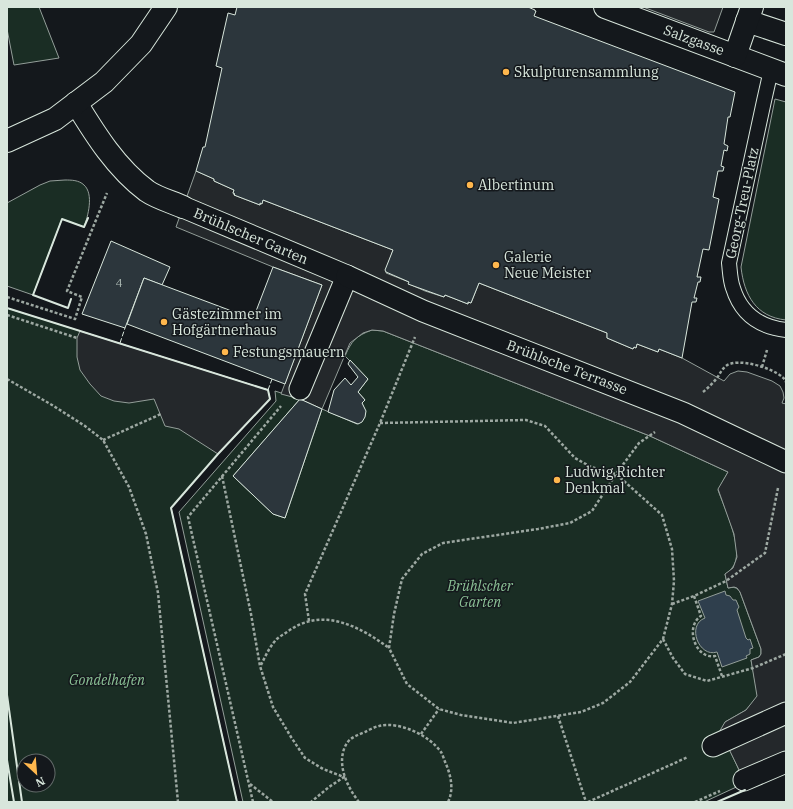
<svg xmlns="http://www.w3.org/2000/svg" width="793" height="809" font-family="'IBM Plex Serif',serif">
	<style>
		.green { fill: #1a2d24; stroke: #939e99; fill-rule: evenodd }
		.parking { fill: #24282b; stroke: #939e99 }
		.water { fill: #2f3f4d; stroke: #939e99 }
		.building { fill: #2c363c; stroke: #d8e6dc }
		.lines { fill: none; stroke-linecap: round; stroke-linejoin: round }
		.service-casing { stroke: #d8e6dc; stroke-width: 16 }
		.pedestrian-casing { stroke: #d8e6dc; stroke-width: 23 }
		.minor-casing { stroke: #d8e6dc; stroke-width: 24 }
		.path { stroke: #9da8a2; stroke-width: 2.5; stroke-dasharray: 3 2; stroke-linecap: butt }
		.service { stroke: #14181c; stroke-width: 14 }
		.pedestrian { stroke: #14181c; stroke-width: 21 }
		.minor { stroke: #14181c; stroke-width: 22 }
		.fence { stroke: #d8e6dc; stroke-width: 1; stroke-dasharray: 5 2; stroke-linecap: butt }
		.wall { stroke: #d8e6dc; stroke-width: 2 }
		.poi-dot { fill: #ffb74d; stroke: #14181c; stroke-width: 1.5 }
		.labels { text-anchor: middle; dominant-baseline: central; stroke-width: 3; stroke-linejoin: round; paint-order: stroke }
		.number-label { font-size: 12px; fill: #adbab4 }
		.street-label { font-size: 14px; fill: #d8e6dc; stroke: #14181c }
		.poi-label { font-size: 14px; fill: #d8e6dc; stroke: #14181c; text-anchor: start }
		.park-label { font-size: 14px; font-style: italic; fill: #8ac095; stroke: #14181c }
	</style>
	<rect width="100%" height="100%" fill="#14181c"/>
	<!-- green -->
	<g class="green">
		<polygon points="7,7 39,7 59,58 14,65 7,29"/>
		<path d="M775,99L786,102V320C756,317 744,295 741,267Z"/>
		<path d="M65,180C71,180 79,180 84,185C94,194 88,216 84,227L62,219L33,295L7,286V203L40,185L50,181Z"/>
		<path d="M7,308L268,390L270,399L218,454L171,508L237,802H7ZM24,761H48V785H24Z"/>
		<path d="M372,330L383,331L650,436L728,472L718,490C724,507 746,553 732,568C730,571 727,573 725,574L728,588C734,587 737,587 740,592L761,649V654L759,657L751,660L758,696L746,710L725,722L727,744L745,783L704,802H243L179,512L276,401L275,391L300,399L233,476L273,514L285,518L322,409L357,424C367,419 366,412 362,403L365,400L358,392L368,379L345,356C352,340 356,336 372,330Z"/>
	</g>
	<!-- parking -->
	<g class="parking">
		<polygon points="643,7 723,7 714,32 709,32"/>
		<polygon points="196,171 214,179 214,181 234,190 233,193 234,195 260,205 263,200 393,250 386,270 386,273 409,282 409,284 425,291 444,297 445,295 468,304 468,302 471,303 479,283 607,333 607,338 633,349 634,347 636,348 637,344 658,352 659,349 682,358 724,381 730,374 738,371 747,372 772,381 780,386 783,392 784,398 782,403 786,404 786,762 744,780 727,745 718,734 725,722 746,710 757,696 751,660 759,657 761,654 761,649 740,592 737,588 734,587 728,588 725,574 733,568 737,557 734,534 718,489 728,472 650,436 383,331 372,330 363,333 350,343 322,409 300,399 281,394 322,285 273,267 176,227"/>
		<polygon points="80,331 268,390 270,399 218,454 179,429 165,426 154,399 129,403 114,401 101,396 90,384 80,370 77,357 77,338"/>
	</g>
	<!-- water -->
	<path class="water" d="M725,591L726,595L730,596L733,600H736L739,607L737,610L746,638L748,640L750,639L753,648L750,649V654L746,656L747,658L722,667L717,652C699,658 686,625 705,618L698,601Z"/>
	<!-- building -->
	<g class="building">
		<polygon points="237,7 528,7 535,10 535,11 536,11 534,16 735,92 730,117 728,117 724,144 728,146 727,151 724,150 721,166 724,167 723,171 718,171 713,197 719,199 709,250 703,249 697,277 701,277 700,282 698,282 694,298 697,298 696,302 692,302 682,358 659,349 658,352 637,344 636,348 634,347 633,349 607,338 607,333 479,283 471,303 468,302 468,304 445,295 444,297 408,284 409,282 386,272 385,270 393,250 263,200 262,204 260,203 260,205 234,195 235,194 233,193 234,190 214,181 214,179 196,171 203,147 205,147 222,68 216,66 228,13 235,15"/>
		<polygon points="111,241 170,267 162,285 144,278 125,328 82,314"/>
		<polygon points="273,267 322,285 285,384 127,324 144,278 253,319"/>
		<polygon points="350,360 368,379 358,392 365,400 362,403 366,411 365,417 362,422 358,424 328,412 334,390 345,378 351,385 358,377 348,364"/>
		<polygon points="300,399 322,409 285,518 273,514 233,476"/>
	</g>
	<g class="lines">
		<defs>
			<path id="service" d="M771,70L764,101L729,263C730,271 730,280 733,288C741,314 759,327 786,330"/>
			<g id="pedestrian">
				<polyline points="183,207 347,276 300,389"/>
				<polyline points="347,276 423,311 683,413 786,462"/>
				<polyline points="713,746 786,713"/>
				<polyline points="744,780 786,762"/>
			</g>
			<g id="minor">
				<polyline points="605,7 786,75"/>
				<polyline points="747,21 786,34"/>
				<polyline points="735,56 752,7"/>
				<path d="M76,103C95,134 116,168 147,191C157,198 172,202 183,207"/>
				<polyline points="7,141 55,119 104,82 141,44 166,7"/>
			</g>
		</defs>
		<!-- service casing -->
		<use href="#service" class="service-casing"/>
		<!-- pedestrian casing -->
		<use href="#pedestrian" class="pedestrian-casing"/>
		<!-- minor casing -->
		<use href="#minor" class="minor-casing"/>
		<!-- path -->
		<g class="path">
			<polyline points="7,297 75,319 82,297 67,291 107,193"/>
			<polyline points="7,315 77,338"/>
			<polyline points="762,367 767,350"/>
			<polyline points="7,379 52,405 85,426 103,440 129,487 146,534 158,593 178,802"/>
			<path d="M703,392C708,388 713,383 717,378C720,374 721,370 726,366C737,357 773,368 782,377C784,378 785,380 786,382"/>
			<polyline points="380,423 526,420 545,426 575,458 591,467 616,474 592,511 570,523 538,529 443,543 422,554 402,579 394,614 389,648 407,684 439,709 461,715 513,723 581,712 603,703 630,682 663,639 672,604 674,581 672,549 662,515 616,474 639,443 655,432"/>
			<polyline points="103,440 161,414"/>
			<polyline points="222,476 251,614 260,666 273,707 291,737 305,758 323,769 344,777 329,787 311,802"/>
			<path d="M694,596L701,616C684,627 696,660 715,656L722,676"/>
			<polyline points="672,604 694,596 726,581 765,553 778,488"/>
			<polyline points="309,621 305,594 380,423 415,337"/>
			<polyline points="663,639 673,658 685,674 707,681 753,668 786,654"/>
			<path d="M261,665C265,657 269,648 275,641C278,637 283,635 287,632C322,606 359,626 389,648"/>
			<polyline points="558,716 586,802"/>
			<polyline points="421,734 439,709"/>
			<polyline points="250,784 273,802"/>
			<polyline points="253,802 188,517 281,406"/>
			<path d="M359,802C347,787 335,762 347,743C351,737 358,735 365,732C369,730 374,727 379,726C399,721 429,735 441,752C443,755 444,760 446,764C451,776 454,790 448,802"/>
			<polyline points="588,802 688,757"/>
			<polyline points="695,802 720,791"/>
		</g>
		<!-- service -->
		<use href="#service" class="service"/>
		<!-- pedestrian -->
		<use href="#pedestrian" class="pedestrian"/>
		<!-- minor -->
		<use href="#minor" class="minor"/>
		<!-- fence -->
		<g class="fence">
			<polyline points="120,343 125,328"/>
			<polyline points="268,390 272,379"/>
		</g>
		<!-- wall -->
		<g class="wall">
			<polyline points="71,299 68,308 33,295 62,219 84,227 88,218"/>
			<polyline points="7,308 268,390 270,399 218,454 171,508 237,802"/>
			<polyline points="7,695 22,802"/>
			<polyline points="7,760 14,802"/>
			<polyline points="717,802 745,790"/>
		</g>
	</g>
	<!-- markers -->
	<g class="poi-dot">
		<circle cx="506" cy="72" r="4"/>
		<circle cx="470" cy="185" r="4"/>
		<circle cx="496" cy="265" r="4"/>
		<circle cx="164" cy="322" r="4"/>
		<circle cx="225" cy="352" r="4"/>
		<circle cx="557" cy="480" r="4"/>
	</g>
	<g class="labels">
		<!-- number labels -->
		<g class="number-label">
			<text x="119" y="282">4</text>
		</g>
		<!-- street labels -->
		<g class="street-label">
			<text transform="translate(694 40) rotate(20)">Salzgasse</text>
			<text transform="translate(742 203) rotate(-78)">Georg-Treu-Platz</text>
			<text transform="translate(251 236) rotate(23)">Brühlscher Garten</text>
			<text transform="translate(567 367) rotate(21)">Brühlsche Terrasse</text>
		</g>
		<!-- poi labels -->
		<g class="poi-label">
			<text x="514" y="72">Skulpturensammlung</text>
			<text x="478" y="185">Albertinum</text>
			<text x="504" y="257">Galerie<tspan x="504" dy="16">Neue Meister</tspan></text>
			<text x="172" y="314">Gästezimmer im<tspan x="172" dy="16">Hofgärtnerhaus</tspan></text>
			<text x="233" y="352">Festungsmauern</text>
			<text x="565" y="472">Ludwig Richter<tspan x="565" dy="16">Denkmal</tspan></text>
		</g>
		<!-- park labels -->
		<g class="park-label">
			<text x="480" y="586">Brühlscher<tspan x="480" dy="16">Garten</tspan></text>
			<text x="107" y="680">Gondelhafen</text>
		</g>
	</g>
	<!-- border -->
	<rect width="793" height="809" fill="none" stroke="#d8e6dc" stroke-width="16"/>
	<!-- north arrow -->
	<g transform="translate(36 773) rotate(154)"><circle r="19" fill="#14181c" stroke="#626a69"/>
	<path d="M0-3L7 15L0 10L-7 15Z" fill="#ffb74d"/>
	<text y="-6" font-size="11" font-weight="bold" text-anchor="middle" fill="#d8e6dc">N</text>
	</g>
</svg>
